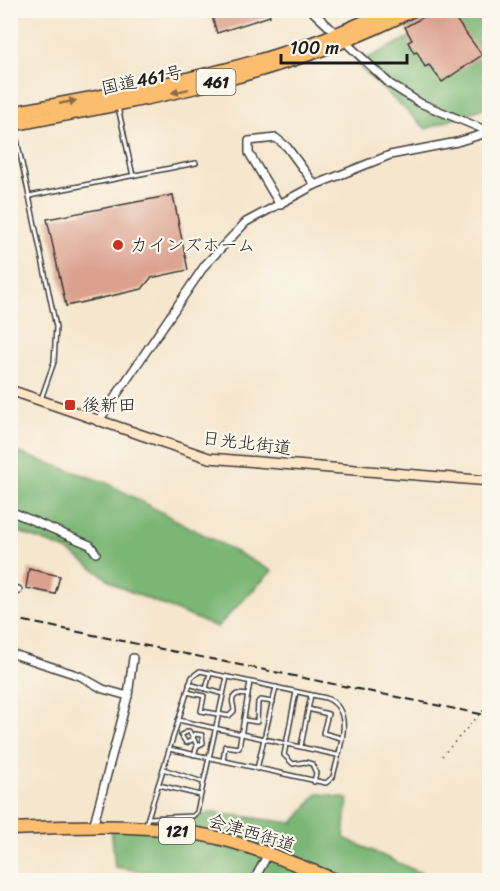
<svg xmlns="http://www.w3.org/2000/svg" width="500" height="891" font-family="Sriracha,'Klee One',sans-serif">
	<style>
		.forest { fill: #7ab675; stroke: #4b6948; stroke-width: 1.5 }
		.building { fill: #dca08e }
		.lines { fill: none; stroke-linecap: round; stroke-linejoin: round }
		.lane-casing { stroke: #3d3a37; stroke-width: 6 }
		.street-casing { stroke: #3d3a37; stroke-width: 10 }
		.secondary-casing { stroke: #3d3a37; stroke-width: 12 }
		.highway-casing { stroke: #3d3a37; stroke-width: 15 }
		.path { stroke: #3d3a37; stroke-width: 1.5; stroke-dasharray: 1.5 4.5; stroke-linecap: butt }
		.lane { stroke: #fff; stroke-width: 3 }
		.street { stroke: #fff; stroke-width: 7 }
		.secondary { stroke: #fee5c5; stroke-width: 9 }
		.highway { stroke: #fcbd6e; stroke-width: 12 }
		.rail { stroke: #1c1c1c; stroke-width: 2; stroke-dasharray: 9 4.5; stroke-linecap: butt }
		.oneway { fill: #8c6c45 }
		.poi-dot { fill: #c8321e; stroke: #fbf7ec; stroke-width: 2 }
		.labels { text-anchor: middle; dominant-baseline: central; stroke-width: 4.5; stroke-linejoin: round; paint-order: stroke }
		.shield { fill: #fbf7ec; stroke: #5f5e5a; stroke-width: 1.5 }
		.shield-label { font-size: 16px; font-weight: bold; fill: #1c1c1c }
		.street-label { font-size: 18px; fill: #1c1c1c; stroke: #fbf7ec }
		.poi-label { font-size: 18px; fill: #1c1c1c; stroke: #fbf7ec; text-anchor: start }
	</style>
	<rect width="100%" height="100%" fill="#fbf7ec"/>
	<filter id="ink" filterUnits="userSpaceOnUse"><feTurbulence type="fractalNoise" baseFrequency=".0167" numOctaves="2"/><feDisplacementMap in="SourceGraphic" scale="12" xChannelSelector="R" yChannelSelector="G"/><feConvolveMatrix kernelMatrix="1 2 1 2 8 2 1 2 1" color-interpolation-filters="sRGB"/></filter>
	<filter id="wash" filterUnits="userSpaceOnUse"><feTurbulence type="fractalNoise" baseFrequency=".008" numOctaves="4" result="noise"/><feDisplacementMap in="SourceGraphic" scale="24" xChannelSelector="R" yChannelSelector="G"/><feGaussianBlur stdDeviation="1.35" result="paint"/><feColorMatrix in="noise" values="0 0 0 0 0 0 0 0 0 0 0 0 0 0 0 0 0 1.4 0 .05"/><feComposite in="paint" operator="in"/></filter>
	<g filter="url(#wash)">
		<rect width="100%" height="100%" fill="#f5e6cd"/>
		<!-- forest -->
		<g class="forest">
			<polygon points="451,11 489,11 489,106 426,129 356,64 418,33"/>
			<polygon points="10,450 107,483 272,571 217,627 119,587 67,550 11,529"/>
			<polygon points="318,793 348,799 344,838 436,880 201,880 115,867 111,828 172,830 209,812 293,823"/>
		</g>
		<g id="blocks">
			<!-- building -->
			<g class="building">
				<polygon points="210,10 269,10 270,16 217,33"/>
				<polygon points="436,10 473,10 457,21 482,55 442,82 429,65 425,67 417,52 414,53 408,42 412,40 405,27"/>
				<polygon points="173,195 188,270 151,278 142,289 66,306 47,219"/>
				<polygon points="29,569 60,576 55,594 26,588"/>
			</g>
		</g>
	</g>
	<g filter="url(#ink)">
		<use href="#blocks" fill-opacity="0" stroke="#3d3a37" stroke-width="1.5"/>
		<g class="lines">
			<defs>
				<g id="lane">
					<polyline points="118,107 133,176"/>
					<polyline points="14,126 29,196 196,163"/>
					<polyline points="29,196 56,327 54,362 41,399"/>
					<polyline points="189,684 223,694"/>
					<polyline points="206,689 210,673"/>
					<path d="M187,692L204,696L201,711L229,716L234,711C234,703 229,700 237,694L248,695"/>
					<polyline points="296,692 284,755 293,764 305,762 312,764 316,773 314,782"/>
					<polyline points="308,709 328,714 323,733 341,738"/>
					<polyline points="178,720 337,755"/>
					<polyline points="244,720 257,722 258,702 260,700 273,702"/>
					<polyline points="192,740 186,743 181,735 189,731 193,738"/>
					<polyline points="301,746 311,695"/>
					<polyline points="194,755 197,746 203,743 202,735 195,734 193,737 197,746"/>
					<polyline points="223,761 225,746 239,748 250,682"/>
					<polyline points="163,769 203,782"/>
					<polyline points="257,769 276,687"/>
					<polyline points="159,785 200,795"/>
					<polyline points="148,818 193,816 197,812 227,677"/>
					<path d="M146,824L192,677L200,671L326,698C357,710 338,753 333,777L326,783L169,749"/>
				</g>
				<g id="street">
					<polyline points="311,10 390,84 420,103 490,132"/>
					<polyline points="280,205 249,153 249,141 276,138 287,147 315,185"/>
					<polyline points="98,422 205,265 246,222 315,185 390,155 457,142 490,132"/>
					<polyline points="10,511 90,545 96,553"/>
					<polyline points="10,589 18,590"/>
					<polyline points="10,653 80,676 103,689 128,696"/>
					<polyline points="93,827 128,696 133,658"/>
					<polyline points="254,880 268,854"/>
					<polyline points="307,880 311,871"/>
				</g>
				<polyline id="secondary" points="10,390 209,458 490,481"/>
				<g id="highway">
					<path d="M10,113C139,89 272,70 389,10"/>
					<path d="M10,125C148,99 287,75 413,10"/>
					<path d="M10,829C82,826 159,822 229,841C266,851 301,867 336,880"/>
				</g>
			</defs>
			<!-- lane casing -->
			<use href="#lane" class="lane-casing"/>
			<!-- street casing -->
			<use href="#street" class="street-casing"/>
			<!-- secondary casing -->
			<use href="#secondary" class="secondary-casing"/>
			<!-- highway casing -->
			<use href="#highway" class="highway-casing"/>
			<!-- path -->
			<polyline class="path" points="442,756 490,703"/>
			<!-- lane -->
			<use href="#lane" class="lane"/>
			<!-- street -->
			<use href="#street" class="street"/>
			<!-- secondary -->
			<use href="#secondary" class="secondary"/>
			<!-- highway -->
			<use href="#highway" class="highway"/>
			<!-- rail -->
			<polyline class="rail" points="10,618 490,716"/>
		</g>
		<!-- one-way arrows -->
		<defs><path id="oneway-solid" d="M-6-.8H1V-3.2L6.5 0L1 3.2V.8H-6Z" transform="scale(1.5)"/></defs>
		<g class="oneway">
			<use href="#oneway-solid" transform="translate(180 91) rotate(168)"/>
			<use href="#oneway-solid" transform="translate(68 102) rotate(-11)"/>
		</g>
	</g>
	<!-- markers -->
	<g class="poi-dot">
		<circle cx="118" cy="245" r="6"/>
		<rect x="64" y="399" width="12" height="12" rx="3"/>
	</g>
	<g class="labels">
		<!-- shield labels -->
		<g class="shield">
			<rect x="196.5" y="69" width="39" height="26" rx="4.5"/>
			<rect x="159" y="818" width="36" height="26" rx="4.5"/>
		</g>
		<g class="shield-label">
			<text x="216" y="82">461</text>
			<text x="177" y="831">121</text>
		</g>
		<!-- street labels -->
		<g class="street-label">
			<text transform="translate(142 80) rotate(-12)">国道461号</text>
			<text transform="translate(247 443) rotate(7)">日光北街道</text>
			<text transform="translate(252 833) rotate(17)">会津西街道</text>
		</g>
		<!-- poi labels -->
		<g class="poi-label">
			<text x="130" y="245">カインズホーム</text>
			<text x="82" y="405">後新田</text>
		</g>
	</g>
	<!-- margin -->
	<rect width="500" height="891" fill="none" stroke="#fbf7ec" stroke-width="36"/>
	<!-- scale -->
	<path d="M281 54v9h126v-9" fill="none" stroke="#1c1c1c" stroke-width="3"/>
	<text x="290" y="54" font-size="18" fill="#1c1c1c" stroke="#fbf7ec" stroke-width="4.5" paint-order="stroke">100 m</text>
</svg>
